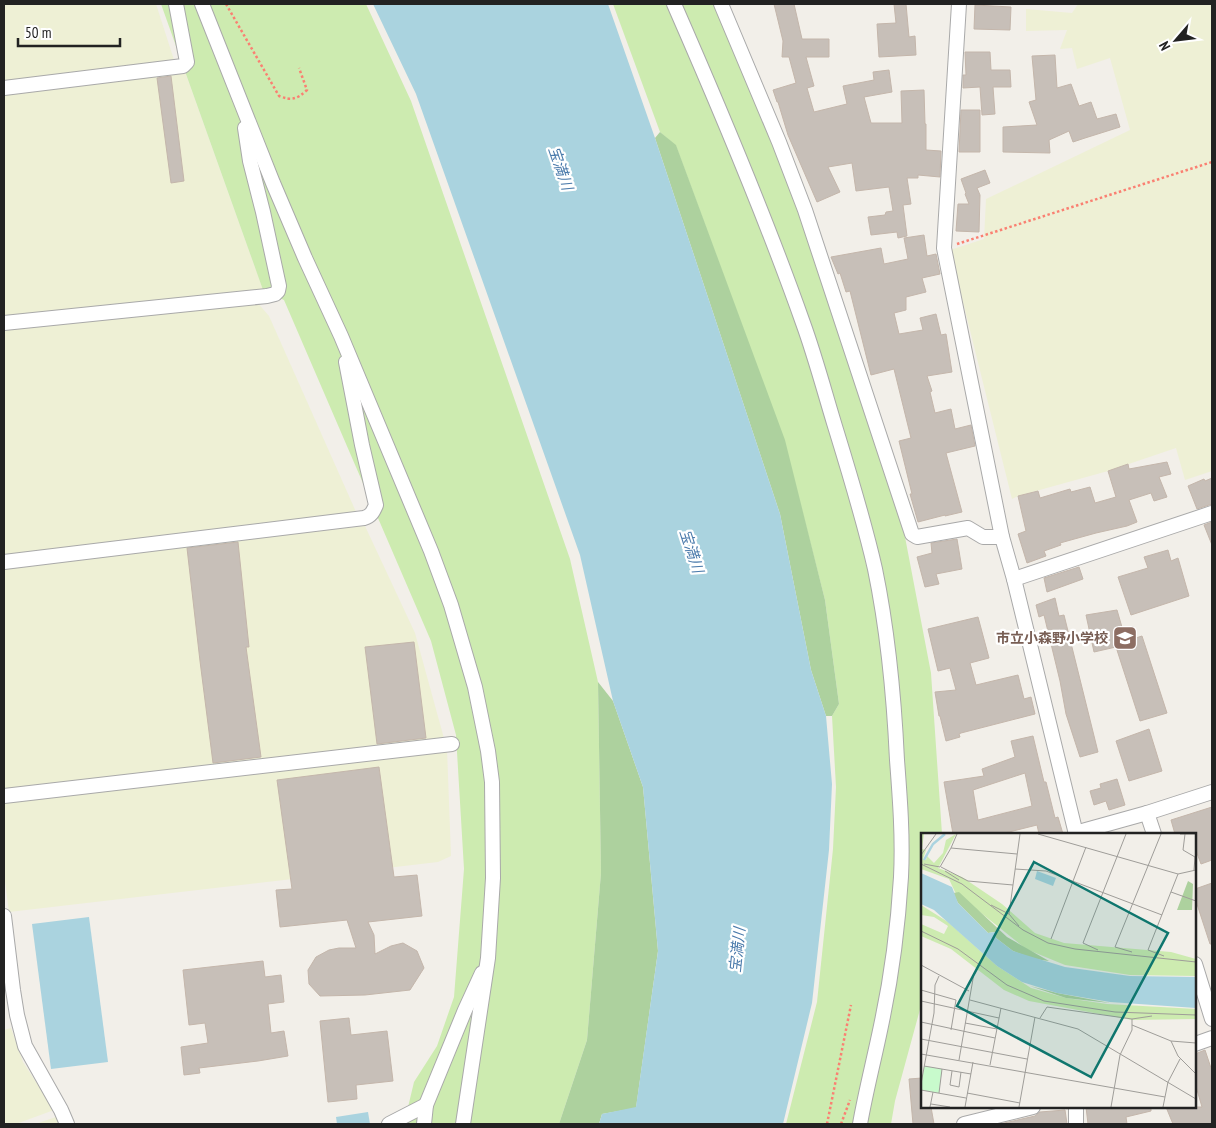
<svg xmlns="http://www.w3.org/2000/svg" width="1216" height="1128" font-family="'PT Sans Narrow','Noto Sans JP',sans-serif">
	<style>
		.farmland { fill: #eef0d5 }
		.grass { fill: #cdebb0 }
		.forest { fill: #add19e }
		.water { fill: #aad3df }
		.building { fill: #c7bfb8; stroke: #c4b6ab; fill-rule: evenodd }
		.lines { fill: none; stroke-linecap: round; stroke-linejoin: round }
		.minor-casing { stroke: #a9a9a9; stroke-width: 16 }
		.path { stroke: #fa8072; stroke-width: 2.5; stroke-dasharray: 2.5 2.5; stroke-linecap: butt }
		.minor { stroke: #fff; stroke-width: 14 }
		.labels { text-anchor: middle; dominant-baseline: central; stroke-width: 4.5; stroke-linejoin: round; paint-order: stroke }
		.education-label { font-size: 14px; font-weight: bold; fill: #785e54; stroke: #fff; text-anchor: end }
		.water-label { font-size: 15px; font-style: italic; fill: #4a7aab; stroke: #fff }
		.inset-river { fill: none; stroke: #aad3df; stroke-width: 2.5 }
		.inset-road { fill: none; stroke: #9f9d99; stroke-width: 1 }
		.view { fill: #0f766e; fill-opacity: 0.15; stroke: #0f766e; stroke-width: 2.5 }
		.inset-edge { fill: none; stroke: #222; stroke-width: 2.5 }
	</style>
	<rect width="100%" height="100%" fill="#f2efe9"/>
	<!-- farmland -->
	<g class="farmland">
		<polygon points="4,4 156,4 175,63 4,83"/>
		<polygon points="1078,4 1212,4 1212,471 1185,480 1176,448 1108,471 1018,496 1012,499 950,250 984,239 986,199 1130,130 1110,58 1077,69 1072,48 1060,49 1067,30 1026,31 1026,9 1072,13"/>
		<polygon points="184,69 263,290 4,317 4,91"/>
		<polygon points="256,301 269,316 357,514 4,557 4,326"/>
		<polygon points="365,526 415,633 445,742 4,790 4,566"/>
		<polygon points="447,749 451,856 438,862 9,912 4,874 4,802"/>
		<polygon points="11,1028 23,1062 54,1110 16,1124 4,1124 4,1030"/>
		<polygon points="56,1117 60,1124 35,1124"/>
	</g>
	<!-- grass -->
	<g class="grass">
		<polygon points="161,4 366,4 411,101 570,559 598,682 601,873 587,1040 559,1124 404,1124 414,1082 437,1046 454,997 464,869 456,735 431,641 284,300 263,290"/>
		<polygon points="613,4 714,4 776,147 865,403 905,537 931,673 942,834 922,834 922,1002 895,1101 891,1124 786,1124 817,1002 833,849 836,787 832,716 839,704 825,600 784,440 676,146 660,132"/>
	</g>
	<!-- forest -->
	<g class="forest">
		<polygon points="660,132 676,145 785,440 825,600 839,704 832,716 826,716 811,670 780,514 655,138"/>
		<polygon points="598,682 613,701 643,787 658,951 636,1108 602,1114 599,1124 559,1124 587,1040 601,873"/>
	</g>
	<!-- water -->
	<g class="water">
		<polygon points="373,4 608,4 655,138 780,514 811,670 826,716 832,784 829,850 812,1003 783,1124 599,1124 602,1114 636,1107 658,951 643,787 613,701 580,555 416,94"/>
		<polygon points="89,917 108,1062 51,1069 32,924"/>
		<polygon points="368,1112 370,1124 337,1124 336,1117"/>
	</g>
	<!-- building -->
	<g class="building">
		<polygon points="774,4 794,4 802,39 829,39 829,57 806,57 814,86 807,88 814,112 847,104 843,86 874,80 873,72 889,70 892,92 864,97 871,123 902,123 901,91 924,90 925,124 926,124 926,150 941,151 940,177 918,175 918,178 907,178 911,204 903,205 907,236 898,238 897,232 871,235 868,217 885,215 886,212 893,211 889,187 856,191 852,163 828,167 840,192 817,202 788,135 778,102 777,102 773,90 796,83 789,57 782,57 783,41"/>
		<polygon points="894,4 906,4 909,37 915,36 916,55 879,57 877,24 896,23"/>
		<polygon points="975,5 1011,7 1010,30 974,29"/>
		<polygon points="965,52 990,52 991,70 1010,70 1011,87 993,87 995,114 982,115 980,87 963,88 963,75 966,75"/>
		<polygon points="1055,55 1057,88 1071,84 1079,106 1091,102 1097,119 1116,114 1120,127 1085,138 1073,142 1069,131 1049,140 1050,153 1003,152 1003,127 1037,125 1029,102 1036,100 1032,56"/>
		<polygon points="171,76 184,181 171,183 157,78"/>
		<polygon points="961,110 980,110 980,152 959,152"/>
		<polygon points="985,170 990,183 977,188 980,195 979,232 956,231 958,204 969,204 965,194 966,193 961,179"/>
		<polygon points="924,235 927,256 936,254 940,274 922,278 926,292 906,297 906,310 894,313 899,334 923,330 920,318 936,314 941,335 946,334 952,372 927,376 932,391 930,392 935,413 951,409 955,429 971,425 975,446 946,453 962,512 945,516 945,515 918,522 910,494 912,494 899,441 911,438 894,369 871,375 850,291 846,292 840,273 838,274 831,257 881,248 884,264 908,259 904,238"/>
		<polygon points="1167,462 1171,474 1159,477 1167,497 1154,501 1151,493 1129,500 1137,522 1127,526 1096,533 1060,543 1061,545 1044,551 1046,556 1027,563 1018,534 1026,531 1018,496 1038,491 1040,498 1070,489 1071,492 1090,487 1095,503 1116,497 1108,471 1128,464 1129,469"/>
		<polygon points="1212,478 1212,504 1197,509 1188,486 1204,479 1205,481"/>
		<polygon points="1212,522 1212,545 1204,525"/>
		<polygon points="957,539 962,569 936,574 939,584 925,587 917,557 932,553 931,543"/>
		<polygon points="238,542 249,647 246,647 261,757 213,763 200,661 187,548"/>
		<polygon points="1168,550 1171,561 1178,558 1189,596 1131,615 1118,577 1148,568 1144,557"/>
		<polygon points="1079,567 1083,579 1047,592 1044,578"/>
		<polygon points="1055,598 1059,616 1064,615 1098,752 1080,757 1066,714 1060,681 1044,615 1039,617 1036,605"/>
		<polygon points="1117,610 1126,641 1142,636 1167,713 1140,721 1116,647 1094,652 1086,615"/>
		<polygon points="978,617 989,658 970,663 976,685 1018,675 1024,699 1031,697 1035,714 961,733 959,734 960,737 946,741 940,716 939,716 935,692 956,690 950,668 938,671 928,629"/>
		<polygon points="414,642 426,738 377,744 365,647"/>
		<polygon points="1149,729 1162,771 1129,781 1116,741"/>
		<path d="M1033,736L1044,782H1046L1055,818L1058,817L1063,834H1039L1037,825L1001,834H953L944,782L984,776L982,769L1015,757L1011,741ZM1025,773L1032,806L978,820L973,790Z"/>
		<polygon points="379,767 394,877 417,875 422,916 368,922 374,935 375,954 391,946 403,943 417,951 424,968 410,990 365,995 320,996 309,984 308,970 316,957 329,950 339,948 356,948 347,920 280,927 276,890 292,889 277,780"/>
		<polygon points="1117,779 1125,805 1109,810 1106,801 1094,805 1090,791 1101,788 1100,784"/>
		<polygon points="1212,807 1212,860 1201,864 1195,848 1195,834 1175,834 1171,820"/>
		<polygon points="1212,883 1212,944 1210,944 1195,898 1195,889"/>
		<polygon points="263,961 265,977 281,975 284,1002 268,1004 271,1033 284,1031 288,1056 258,1061 199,1068 200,1073 184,1075 181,1047 208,1043 205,1023 189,1025 183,970"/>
		<polygon points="349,1018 351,1035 387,1031 393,1081 356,1085 357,1099 328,1102 320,1021"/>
		<polygon points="1205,1050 1212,1071 1212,1124 1173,1124 1166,1107 1202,1107 1195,1083 1195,1054"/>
		<polygon points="922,1078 922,1107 931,1107 934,1124 913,1124 909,1079"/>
		<polygon points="1086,1107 1151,1107 1151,1111 1126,1117 1127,1124 1088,1124"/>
		<polygon points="1065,1110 1067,1124 1000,1124 1035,1116 1040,1112"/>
	</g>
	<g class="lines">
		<defs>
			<g id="minor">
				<polyline points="202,4 273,183 305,258 341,336 431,551 451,605 475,687 488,751 492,782 493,878 488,958 463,1124"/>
				<path d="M674,4C720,109 765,215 803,323C815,356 824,390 834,423C849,472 864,520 875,569C888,632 894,696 897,760C900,799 903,838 901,877C898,926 892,974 882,1021C875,1056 866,1090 860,1124"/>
				<polyline points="721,4 779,142 805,210 912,534 917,537 968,528 983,537 1002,537"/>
				<polyline points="959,4 944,248 1002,537 1014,579 1076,834"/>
				<polyline points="4,88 183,66 187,62 176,4"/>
				<polyline points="4,323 267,296 275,294 278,291 279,286 263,212 250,161 245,128"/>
				<path d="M4,562L364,518C371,516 373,512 376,505L362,445L346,362"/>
				<polyline points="1014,579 1212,513"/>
				<polyline points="4,796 452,744"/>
				<polyline points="1147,813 1154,834"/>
				<polyline points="1075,833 1147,813 1212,792"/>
				<polyline points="4,916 13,990 17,1015 25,1046 61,1110 67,1124"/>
				<polyline points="1195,964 1212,1019"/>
				<polyline points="1195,1044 1212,1038"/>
				<polyline points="1076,1107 1076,1124"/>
				<polyline points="389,1124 426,1105"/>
				<polyline points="424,1124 426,1105 465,1010 482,973"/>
				<polyline points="964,1124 1033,1107"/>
			</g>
		</defs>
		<!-- minor casing -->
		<use href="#minor" class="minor-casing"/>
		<!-- path -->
		<g class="path">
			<path d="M226,4L279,96C292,101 297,99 307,90L299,68"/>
			<polyline points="957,244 1212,162"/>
			<polyline points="827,1124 851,1005"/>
			<polyline points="841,1124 850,1100"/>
		</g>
		<!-- minor -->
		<use href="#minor" class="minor"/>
	</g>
	<!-- icons -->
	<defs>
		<symbol id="school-square" viewBox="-11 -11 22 22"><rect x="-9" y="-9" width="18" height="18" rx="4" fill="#8d6e63" stroke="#fff"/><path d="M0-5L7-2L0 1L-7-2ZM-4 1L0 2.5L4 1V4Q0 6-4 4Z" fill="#fff"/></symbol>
	</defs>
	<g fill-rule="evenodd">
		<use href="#school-square" x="1111" y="624" width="28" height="28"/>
	</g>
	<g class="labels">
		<!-- education labels -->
		<g class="education-label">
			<text x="1108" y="638">市立小森野小学校</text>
		</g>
		<!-- water labels -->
		<g class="water-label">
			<text transform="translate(561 168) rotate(71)">宝満川</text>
			<text transform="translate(692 551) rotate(72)">宝満川</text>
			<text transform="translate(737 950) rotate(-84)">宝満川</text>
		</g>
	</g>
	<!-- overview -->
	<g transform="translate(921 833)">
		<rect width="275" height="275" fill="#f2efe9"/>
		<path d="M0,1H3L1,16L5,17L2,26L5,27L6,23L13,30L22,20L25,7L35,1L17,35L41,44L81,71L114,100L143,110L250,119L275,126V143L209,142L144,132L105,116L34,59L28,46L0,36ZM0,72L27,89L76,133L110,155L145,165L186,171L275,176V186L211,187L108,168L83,157L30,116L0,103V91L23,101L27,93L13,84L0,82Z" fill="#cdebb0"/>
		<path d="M267,48L272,51L271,77H256ZM38,59L86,104L128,128L113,126L92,118L75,105L74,99L67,100L37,70L32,60ZM109,153L136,160L189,170L145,165Z" fill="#add19e"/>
		<path d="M3,233L21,236L18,260L0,257Z" fill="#c8facc"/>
		<path d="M116,38L135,45L132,53L114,46ZM0,40L31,54L37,70L67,100L74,99L75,105L92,118L144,134L209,143L275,144V175L189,169L136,160L101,149L76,133L13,77L0,71Z" fill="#aad3df"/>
		<path class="inset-river" d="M3,27L12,11L24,1"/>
		<path class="inset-road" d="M117,1L257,41M259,1H275M264,1L262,17L274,24L273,37M30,15L36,1M0,22L15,1M0,31L41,51L102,97L127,110L154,116L275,129M3,31L19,34L30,15L96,21M20,34L47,48L92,52M94,36L125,38L241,82M24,38L38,47M250,59L275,68M70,72L88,81L98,93M88,81L99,1M0,98L37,116L86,152L123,168L194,179L275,182M130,106L165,14M177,117L162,110L205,1M211,119L194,114L240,1M243,123L227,117L257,41L275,37M0,132L48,158M0,157L35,167L30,197M49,167L157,196L275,266M0,168L78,185M119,185L126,174L211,186M0,189L74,205M44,190L76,196M211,192L250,208L275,210M0,206L106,226M250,208L257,223L275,241M0,221L244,264M38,227L53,140M69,232L80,175M3,233L50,241M31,238L29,252L38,254L40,239M0,251L13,180L14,152L18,143M0,257L45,265M18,260L21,236M46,260L99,270M10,271L29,274M9,274L12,259M44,274L52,229M98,274L114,184M190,274L199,222L211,197V186L231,183M242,274L247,249L259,226"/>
		<path class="view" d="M113,29L247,100L170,244L36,173Z"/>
		<rect width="275" height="275" class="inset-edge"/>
	</g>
	<!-- border -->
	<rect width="1216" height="1128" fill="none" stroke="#222222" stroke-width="10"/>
	<!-- north arrow -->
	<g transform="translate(1176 40) rotate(242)" stroke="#ffffff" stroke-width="4" paint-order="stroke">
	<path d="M0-4L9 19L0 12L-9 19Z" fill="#222222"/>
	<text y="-8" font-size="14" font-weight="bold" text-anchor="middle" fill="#222222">N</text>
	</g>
	<!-- scale -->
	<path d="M18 38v8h102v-8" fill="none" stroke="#222222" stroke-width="2.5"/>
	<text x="25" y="38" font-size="15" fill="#222222" stroke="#ffffff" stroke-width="4" paint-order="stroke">50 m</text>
</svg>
